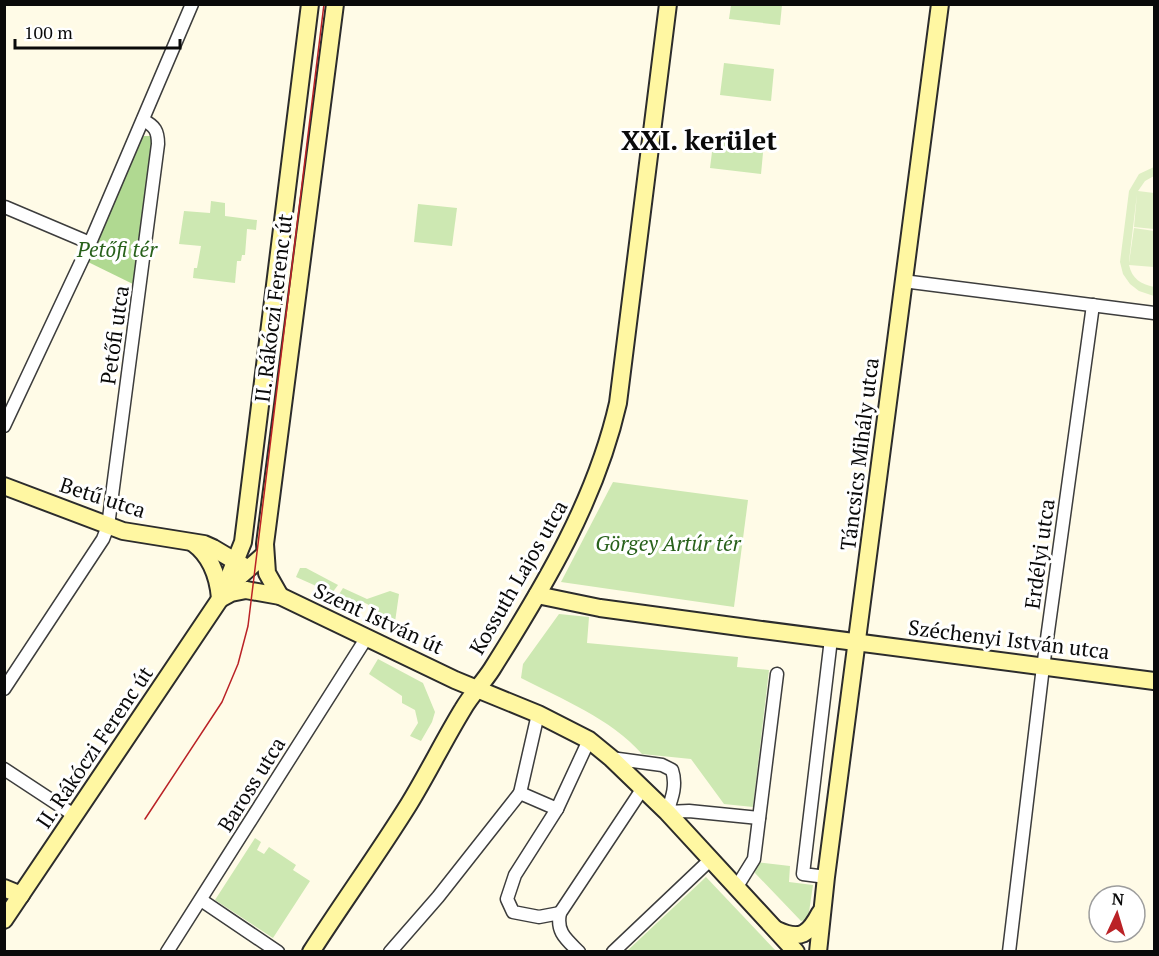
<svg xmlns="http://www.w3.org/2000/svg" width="1159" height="956" font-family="'PT Serif',serif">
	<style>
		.green { fill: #cde8b2 }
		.forest { fill: #b0d991 }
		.pitch { fill: #dfefc4 }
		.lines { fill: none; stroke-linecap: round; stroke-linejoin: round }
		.street-casing { stroke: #3d3d3d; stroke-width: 15 }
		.secondary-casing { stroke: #2c2c2c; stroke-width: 20 }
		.street { stroke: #fff; stroke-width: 12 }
		.secondary { stroke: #fff7a2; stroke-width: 16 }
		.tram { stroke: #ba2226; stroke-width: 1.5 }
		.labels { text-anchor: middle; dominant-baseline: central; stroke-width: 6; stroke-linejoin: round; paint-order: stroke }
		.park-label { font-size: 21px; font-style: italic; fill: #28611b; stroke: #fff }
		.street-label { font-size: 21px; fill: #0a0a0a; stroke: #fff }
		.district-label { font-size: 27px; font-weight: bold; fill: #0a0a0a; stroke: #fff }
	</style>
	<rect width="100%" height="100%" fill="#fffbe7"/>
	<!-- green -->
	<g class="green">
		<polygon points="731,5 782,5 780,25 729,19"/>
		<polygon points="724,63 774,69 771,101 720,95"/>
		<polygon points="714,136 764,142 761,174 710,168"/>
		<polygon points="211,201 225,203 225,216 257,220 256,230 247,229 245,255 242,255 241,261 237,261 235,283 193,278 194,268 197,268 201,246 179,244 184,211 210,213"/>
		<polygon points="418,204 457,208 452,246 414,242"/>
		<polygon points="613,482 748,500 734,607 561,582"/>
		<polygon points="300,568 306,568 338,585 332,593 296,577"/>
		<polygon points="343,588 367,599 390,591 399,594 395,622 373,612 375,608 363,602 361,607 338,596"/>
		<path d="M559,614L589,617L587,643L738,657L737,667L769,670L753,807L724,804L691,759L642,754C610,718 563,700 521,678L523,664Z"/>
		<polygon points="378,659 423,683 435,712 432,722 421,741 410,736 418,723 415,710 402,703 402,696 369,674"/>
		<polygon points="255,838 261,842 257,850 264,854 269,847 296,865 293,870 310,881 273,938 215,900"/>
		<polygon points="756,862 790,866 789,882 813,885 808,919 801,921 755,873"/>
		<polygon points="706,877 776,951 627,951"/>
	</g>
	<!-- forest -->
	<polygon class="forest" points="144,136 150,136 154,139 137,286 86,261 140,139"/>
	<!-- pitch -->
	<path class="pitch" d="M1154,167V176L1145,181L1138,191L1154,193V229L1134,227L1137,194L1129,261V263L1134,228L1154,231V267L1129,265C1132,279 1141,284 1154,287V296L1139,291L1130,284L1123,274L1120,262L1129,191L1139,174Z"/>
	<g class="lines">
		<defs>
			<g id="street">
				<polyline points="5,207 90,243"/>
				<polyline points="903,281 1154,313"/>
				<polyline points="4,426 90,243 192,4"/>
				<path d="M4,689L103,539L108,526L158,144C158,131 155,126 143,120"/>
				<path d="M611,758L662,765L672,770C677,785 672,798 667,812L689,811L759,818"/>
				<polyline points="4,769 74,815"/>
				<polyline points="520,793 538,714"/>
				<polyline points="826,877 803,874 831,639"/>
				<polyline points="736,888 754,859 777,674"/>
				<polyline points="201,900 278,952"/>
				<polyline points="560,913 539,917 513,912 507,899 515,875 557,809 589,740"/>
				<polyline points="167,952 367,637"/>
				<polyline points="390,952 438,897 520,793 557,809"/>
				<path d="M579,952C566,939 556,932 560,913L643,788"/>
				<polyline points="613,952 710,860"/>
				<polyline points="1009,952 1042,675 1093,305"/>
			</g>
			<g id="secondary">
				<polyline points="4,486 123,531 204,544 213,548 245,567"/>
				<path d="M193,543C211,556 218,576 220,598"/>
				<polyline points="537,595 600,608 747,628 1154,681"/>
				<polyline points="280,596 267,573 265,544 335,4"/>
				<polyline points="220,599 231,593 246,590 280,596 455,680 538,714 589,740 611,758 667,812 796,952"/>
				<polyline points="220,599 243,542 310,4"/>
				<polyline points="4,888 21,895"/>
				<polyline points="4,920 220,599 239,577 265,554"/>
				<path d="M777,930C801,941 809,934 820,913"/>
				<path d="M311,952C343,902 378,854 409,804C428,773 444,740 463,709C471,695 483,683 492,669C545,585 596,500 618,403L668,4"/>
				<polyline points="818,952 826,877 940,4"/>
			</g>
		</defs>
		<!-- street casing -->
		<use href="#street" class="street-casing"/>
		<!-- secondary casing -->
		<use href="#secondary" class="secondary-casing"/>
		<!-- street -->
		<use href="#street" class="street"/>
		<!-- secondary -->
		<use href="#secondary" class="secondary"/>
		<!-- tram -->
		<polyline class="tram" points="145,819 222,702 238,664 248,626 324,4"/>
	</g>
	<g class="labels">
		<!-- park labels -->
		<g class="park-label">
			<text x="117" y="249">Petőfi tér</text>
			<text x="668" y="543">Görgey Artúr tér</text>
		</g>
		<!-- street labels -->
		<g class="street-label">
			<text transform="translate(273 308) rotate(-83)">II. Rákóczi Ferenc út</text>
			<text transform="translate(114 335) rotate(-82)">Petőfi utca</text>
			<text transform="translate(859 454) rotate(-83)">Táncsics Mihály utca</text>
			<text transform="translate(103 497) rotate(18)">Betű utca</text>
			<text transform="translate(1039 554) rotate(-82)">Erdélyi utca</text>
			<text transform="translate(518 577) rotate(-60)">Kossuth Lajos utca</text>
			<text transform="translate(379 618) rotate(25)">Szent István út</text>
			<text transform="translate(1009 639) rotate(7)">Széchenyi István utca</text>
			<text transform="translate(94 747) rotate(-56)">II. Rákóczi Ferenc út</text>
			<text transform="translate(251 784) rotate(-58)">Baross utca</text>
		</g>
		<!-- district labels -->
		<g class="district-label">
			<text x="699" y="140">XXI. kerület</text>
		</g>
	</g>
	<!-- border -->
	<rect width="1159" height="956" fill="none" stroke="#0a0a0a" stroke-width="12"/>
	<!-- north arrow -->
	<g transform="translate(1117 914) rotate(4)"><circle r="28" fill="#ffffff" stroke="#9d9d9d" stroke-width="1.5"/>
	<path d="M0-4.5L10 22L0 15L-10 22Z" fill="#ba2226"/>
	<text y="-9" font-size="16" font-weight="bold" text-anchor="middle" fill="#0a0a0a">N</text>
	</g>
	<!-- scale -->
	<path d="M15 39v9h165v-9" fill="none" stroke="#0a0a0a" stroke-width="3"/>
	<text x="24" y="39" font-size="18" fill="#0a0a0a" stroke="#ffffff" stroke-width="4.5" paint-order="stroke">100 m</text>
</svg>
